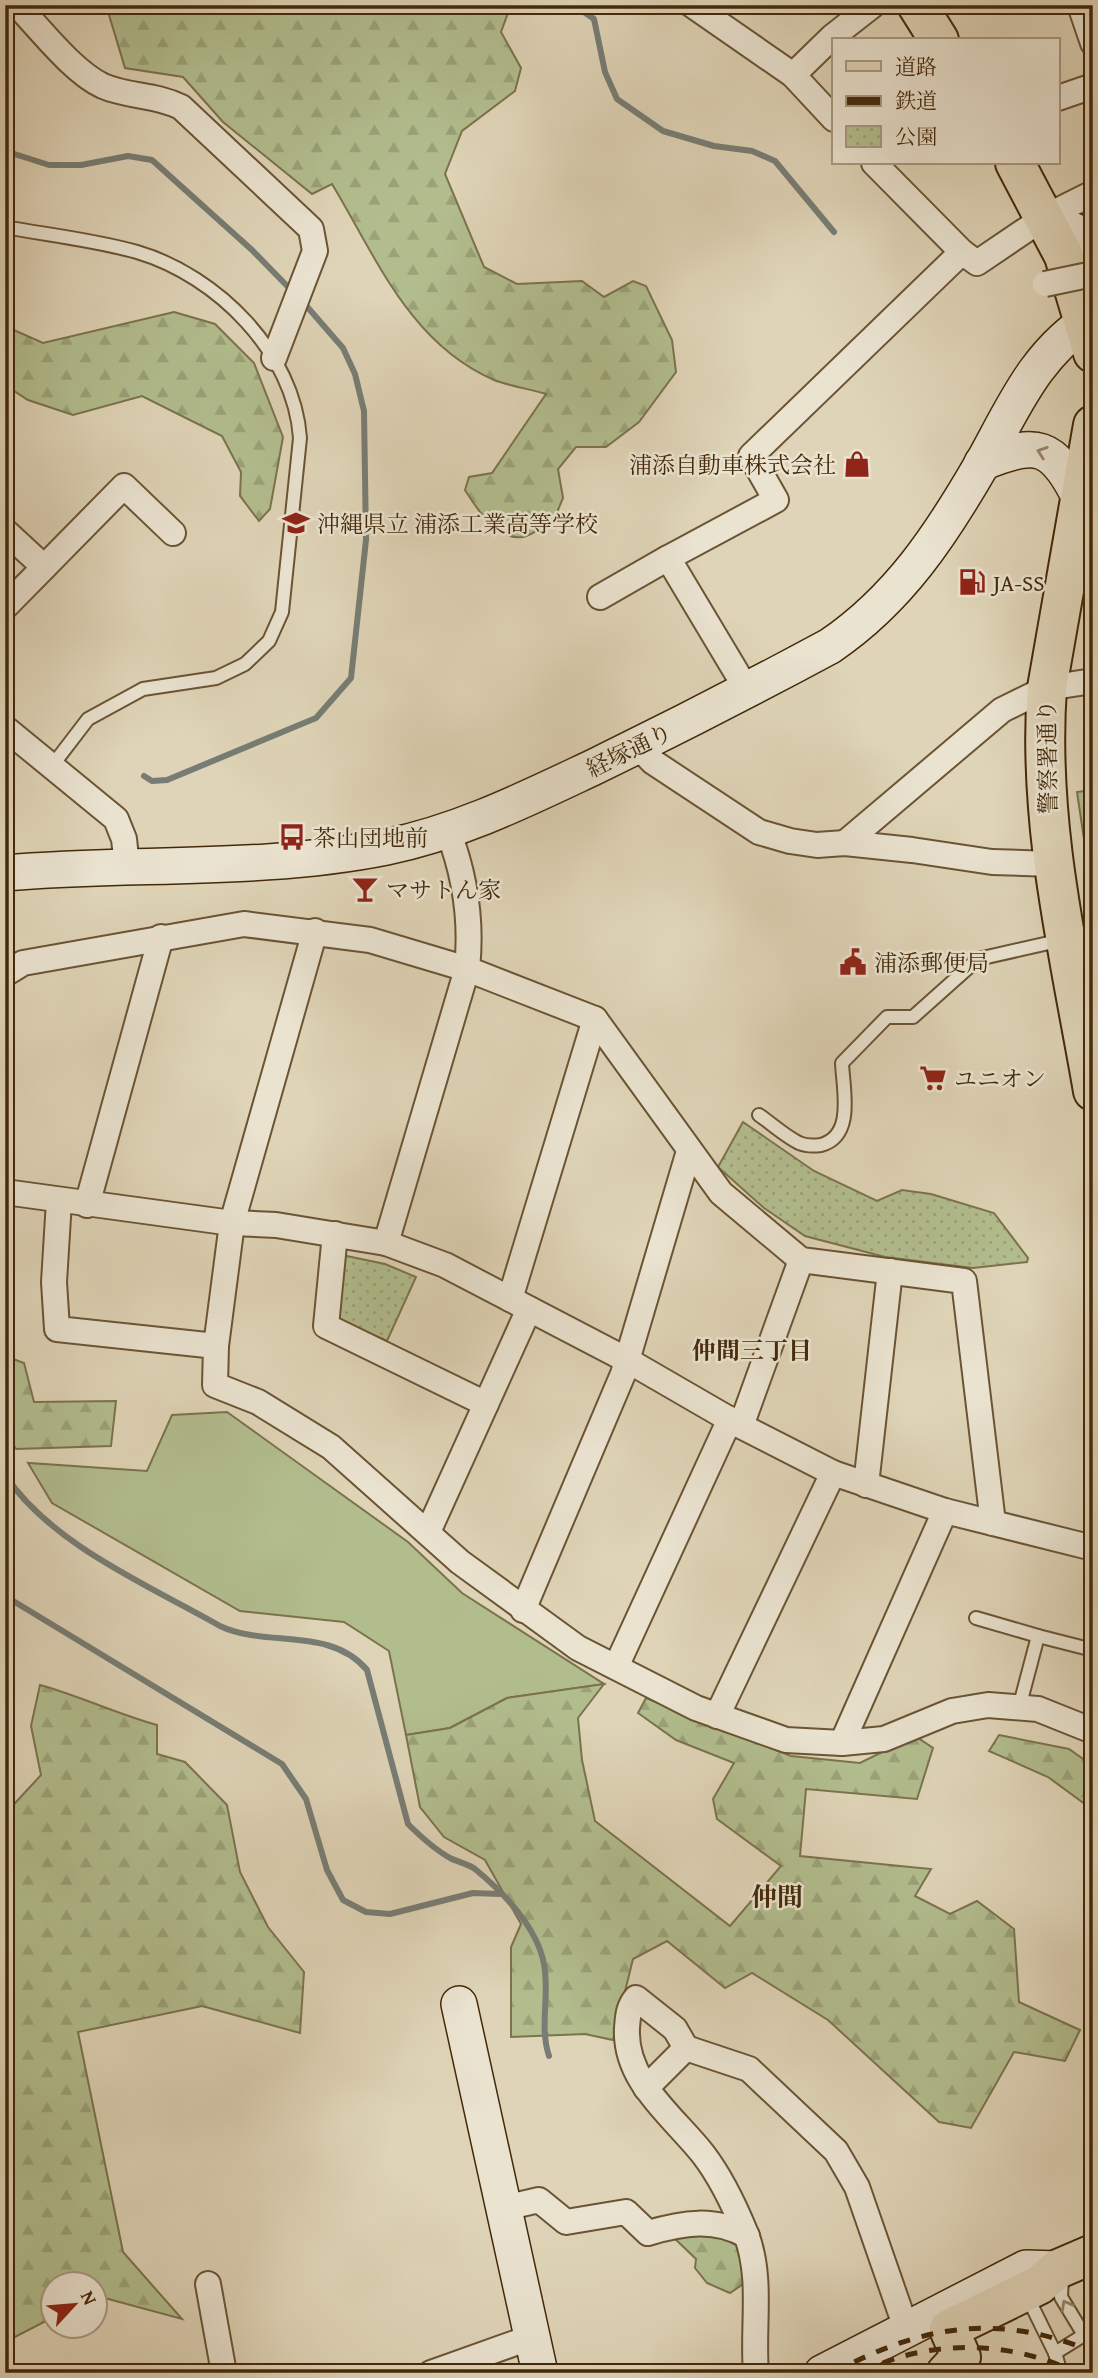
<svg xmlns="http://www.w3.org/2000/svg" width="1098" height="2378" font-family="'Gentium Book Plus','Noto Serif JP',serif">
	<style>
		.green { fill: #b2bd8e; stroke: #7b734c; stroke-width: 2 }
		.forest { fill: url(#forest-firs); stroke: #7b734c; stroke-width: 2 }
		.park { fill: url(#park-dots); stroke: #7b734c; stroke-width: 2 }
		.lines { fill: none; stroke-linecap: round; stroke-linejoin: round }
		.stream { stroke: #777d74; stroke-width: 6 }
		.lane-casing { stroke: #6b5434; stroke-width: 16 }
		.street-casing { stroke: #6b5434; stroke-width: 28 }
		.secondary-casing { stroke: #442909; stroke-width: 38 }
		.primary-casing { stroke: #442909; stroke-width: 42 }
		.lane { stroke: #eae3d0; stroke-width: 12 }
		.street { stroke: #eae3d0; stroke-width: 24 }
		.secondary { stroke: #eae3d0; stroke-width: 35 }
		.primary { stroke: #dfd4b7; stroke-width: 38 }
		.rail { stroke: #442909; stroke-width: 5; stroke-dasharray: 12 12; stroke-linecap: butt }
		.street-bridge-casing { stroke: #6b5434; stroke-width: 28; stroke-linecap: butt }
		.street-bridge { stroke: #eae3d0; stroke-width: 24 }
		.oneway { stroke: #97866c }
		.labels { text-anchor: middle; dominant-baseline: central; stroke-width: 5; stroke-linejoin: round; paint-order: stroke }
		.poi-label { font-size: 23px; fill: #442909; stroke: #eae3d0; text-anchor: start }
		.street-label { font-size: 23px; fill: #442909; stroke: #eae3d0 }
		.neighbourhood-label { font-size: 24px; font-weight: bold; fill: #442909; stroke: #eae3d0 }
		.quarter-label { font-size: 26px; font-weight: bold; fill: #442909; stroke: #eae3d0 }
	</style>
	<defs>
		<pattern id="forest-firs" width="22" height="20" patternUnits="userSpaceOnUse" patternTransform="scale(1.75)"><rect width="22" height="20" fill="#b2bd8e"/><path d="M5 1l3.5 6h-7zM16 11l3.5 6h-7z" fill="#9aa279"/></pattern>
		<pattern id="park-dots" width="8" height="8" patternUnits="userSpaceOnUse" patternTransform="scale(1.75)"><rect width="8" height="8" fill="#b2bd8e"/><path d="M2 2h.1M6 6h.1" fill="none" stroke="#9aa279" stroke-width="1.8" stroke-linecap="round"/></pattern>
	</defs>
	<rect width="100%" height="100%" fill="#dfd4b7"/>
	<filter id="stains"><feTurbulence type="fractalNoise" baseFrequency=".00286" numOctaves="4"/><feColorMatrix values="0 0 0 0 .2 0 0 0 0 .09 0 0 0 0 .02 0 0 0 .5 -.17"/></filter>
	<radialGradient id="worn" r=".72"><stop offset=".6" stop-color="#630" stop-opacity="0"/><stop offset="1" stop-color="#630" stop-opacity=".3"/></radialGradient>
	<!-- green -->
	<g class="green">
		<polygon points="1093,790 1093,900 1077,792"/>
		<polygon points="227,1412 408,1542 462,1593 604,1684 507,1698 450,1728 406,1735 389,1651 344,1622 240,1611 52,1503 28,1463 147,1471 172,1415"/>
	</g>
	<!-- forest -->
	<g class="forest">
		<path d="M106,5H511L501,32L521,68L515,91L462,131L445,174L484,267L517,284L582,281L604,297L633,281L646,286L672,340L676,372L639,422L606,447H576L558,469L563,498L553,522C544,526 532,535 523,537C497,541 477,509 465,490L469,477L492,473L546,394C529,389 510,386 494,380C410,344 376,257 332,184L312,194L223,122L183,77L125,68Z"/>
		<polygon points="174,312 215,324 254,363 283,437 270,509 259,521 240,496 241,472 222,436 142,396 73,415 28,400 5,385 5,326 43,343"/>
		<polygon points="5,1356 24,1363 34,1402 116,1401 111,1446 16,1449 5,1430"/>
		<polygon points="604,1684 578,1718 582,1760 595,1821 730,1926 781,1866 717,1819 713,1799 734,1763 676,1740 638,1713 646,1698 791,1756 860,1763 915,1736 933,1748 917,1799 806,1789 800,1856 931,1869 915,1896 950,1914 977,1901 1014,1929 1019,2002 1080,2030 1065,2061 1014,2052 971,2128 939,2122 828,2020 752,1973 725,1988 667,1941 633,1959 613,2040 585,2034 511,2037 511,1947 521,1924 485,1860 444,1837 420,1807 406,1735 450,1728 507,1698"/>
		<path d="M40,1685C80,1696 117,1714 157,1725V1754L185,1762L227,1805L240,1872L268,1927L304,1972L300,2033L202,2006L78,2032L123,2252L182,2319L101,2297L95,2299L94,2284H52V2318L5,2342V1814L41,1775L31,1726Z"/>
		<polygon points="999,1735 1069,1749 1093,1766 1093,1810 1048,1777 989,1751"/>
		<polygon points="684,2229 735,2239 749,2280 730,2293 707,2283 695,2268 696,2259 671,2235"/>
	</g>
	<!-- park -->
	<g class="park">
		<polygon points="743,1122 814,1171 877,1201 902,1190 931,1194 994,1213 1028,1258 1027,1262 973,1268 885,1257 805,1236 764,1208 718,1167"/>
		<polygon points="342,1255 385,1264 416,1277 387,1341 339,1320 335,1312"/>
	</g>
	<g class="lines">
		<!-- stream -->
		<g class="stream">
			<polyline points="574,5 594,19 605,72 617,99 663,131 714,146 752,151 775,161 834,232"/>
			<polyline points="5,151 49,165 81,165 128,156 152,160 252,250 293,292"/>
			<polyline points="144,776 152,781 167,780 316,718 351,678 366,540 364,411 355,374 343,348 303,302"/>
			<path d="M5,1475C52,1545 148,1585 220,1626C266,1648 330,1626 367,1670L408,1824C421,1837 434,1849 450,1858C458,1862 468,1864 475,1869C503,1892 537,1927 544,1964C550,1995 539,2026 549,2056"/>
			<polyline points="5,1596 282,1764 306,1799 327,1870 343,1900 366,1912 390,1914 473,1893 499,1894"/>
		</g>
		<defs>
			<g id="lane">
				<path d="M5,227C48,235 95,240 137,252C218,276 294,353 300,438L282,612L269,641L245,664L216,678L143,689L88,719L52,766"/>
				<path d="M759,1115C772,1124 785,1136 799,1143C806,1146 814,1146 821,1145C855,1136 843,1089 842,1063L887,1017H913L978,959L1062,940"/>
				<polyline points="976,1618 1038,1636"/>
				<polyline points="1019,1708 1038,1636 1093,1650"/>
				<polyline points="1027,2296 1055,2353"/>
				<polyline points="1061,2373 1055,2353 1084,2335 1061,2297 1062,2278"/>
			</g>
			<g id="street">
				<path d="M17,5C41,30 73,72 103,86C128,97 155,94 181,107L311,229L315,251L274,358"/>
				<polyline points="692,5 793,75 834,119"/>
				<polyline points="1080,5 1093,43"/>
				<polyline points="793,75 832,37 873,5"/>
				<polyline points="1058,98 1093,86"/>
				<polyline points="874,163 962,252"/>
				<polyline points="5,531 44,567"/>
				<polyline points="600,597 668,558"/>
				<polyline points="5,607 124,486 173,533"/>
				<polyline points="747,690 668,558 776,500 751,456 962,252 977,263 1045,217 1093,193"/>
				<polyline points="5,728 116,819 124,839 127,866"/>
				<polyline points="638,747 653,762 759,832 790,841 817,845 845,843 912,850 992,862 1052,864"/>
				<polyline points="845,843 1002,710 1047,688 1093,681"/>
				<polyline points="5,974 23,963 244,924 370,940 467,969 595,1019 721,1193 801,1260 964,1281 993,1523"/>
				<polyline points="5,1192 232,1223 276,1225 386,1243 445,1265 627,1360 741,1426 833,1473 945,1511 1093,1548"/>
				<polyline points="59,1201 54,1282 57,1329 216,1346 215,1385 258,1402 331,1447 460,1562 578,1648 696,1708 786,1740 842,1743 884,1739 952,1711 988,1705 1038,1709 1093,1731"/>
				<polyline points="87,1205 161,937"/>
				<polyline points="335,1234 326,1326 486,1404 428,1532"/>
				<path d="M386,1243L467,969C472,922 465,875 448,831"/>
				<polyline points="510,1299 595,1019"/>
				<polyline points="216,1346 232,1223 315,931"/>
				<polyline points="486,1404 529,1309"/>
				<polyline points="741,1426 801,1260"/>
				<polyline points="866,1485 890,1271"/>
				<polyline points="523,1610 623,1374 689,1151"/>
				<polyline points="616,1667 730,1419"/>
				<polyline points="717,1716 833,1473"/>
				<polyline points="842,1743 945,1511"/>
				<polyline points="646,2088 686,2048"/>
				<path d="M504,2208L539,2200L566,2222L626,2212L648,2233C682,2223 715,2217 747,2236"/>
				<polyline points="208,2284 224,2373"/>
				<polyline points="431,2373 532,2337"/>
				<path d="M756,2373C752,2326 763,2279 746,2234C735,2207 720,2176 703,2154C673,2116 624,2081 627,2028C628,2016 628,2008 636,1998L675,2029L686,2048L749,2069L836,2151L857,2187L906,2328"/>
			</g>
			<g id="secondary">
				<polyline points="1045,217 1093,240"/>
				<path d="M982,463C1037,440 1053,444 1080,498"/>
				<path d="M5,873C132,862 261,872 386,847C460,832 526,799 594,767C674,728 752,688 830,646C899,599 941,535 982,464C1014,407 1035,353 1093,317"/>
				<polyline points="459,2004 540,2373"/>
				<polyline points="822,2373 1026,2268 1058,2269"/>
			</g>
			<g id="primary">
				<polyline points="917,5 939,40"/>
				<polyline points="1015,163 1064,256 1093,353"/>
				<path d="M1093,425L1047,688C1037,825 1070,957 1093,1091"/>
				<polyline points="946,2373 961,2357 949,2329 1039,2285 1058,2269 1093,2254"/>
			</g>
		</defs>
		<!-- lane casing -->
		<use href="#lane" class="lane-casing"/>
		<!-- street casing -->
		<use href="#street" class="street-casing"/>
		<!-- secondary casing -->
		<use href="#secondary" class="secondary-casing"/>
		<!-- primary casing -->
		<use href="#primary" class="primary-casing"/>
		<!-- lane -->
		<use href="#lane" class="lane"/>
		<!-- street -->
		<use href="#street" class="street"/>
		<!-- secondary -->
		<use href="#secondary" class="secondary"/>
		<!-- primary -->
		<use href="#primary" class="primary"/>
		<!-- rail -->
		<g class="rail">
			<path d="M833,2373C921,2325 999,2312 1093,2352"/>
			<path d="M861,2373C927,2338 1011,2340 1077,2373"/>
		</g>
		<defs>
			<polyline id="street-bridge" points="1045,284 1093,274"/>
		</defs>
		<!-- street-bridge casing -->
		<use href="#street-bridge" class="street-bridge-casing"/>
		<!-- street-bridge -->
		<use href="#street-bridge" class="street-bridge"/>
	</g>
	<!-- one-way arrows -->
	<defs><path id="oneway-chevron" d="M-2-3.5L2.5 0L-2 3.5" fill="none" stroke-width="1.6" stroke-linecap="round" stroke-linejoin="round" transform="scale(1.75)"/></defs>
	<g class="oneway">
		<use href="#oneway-chevron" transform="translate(1042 452) rotate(-161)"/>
		<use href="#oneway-chevron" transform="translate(1066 2305) rotate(-119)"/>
	</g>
	<!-- icons -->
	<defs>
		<symbol id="shop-bare" viewBox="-9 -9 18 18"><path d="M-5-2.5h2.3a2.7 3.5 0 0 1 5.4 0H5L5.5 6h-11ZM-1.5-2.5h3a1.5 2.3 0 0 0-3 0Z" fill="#8f2418" stroke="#eae3d0" stroke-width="2.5" paint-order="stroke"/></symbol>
		<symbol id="school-bare" viewBox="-9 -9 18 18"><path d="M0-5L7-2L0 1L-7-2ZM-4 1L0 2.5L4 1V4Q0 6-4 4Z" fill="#8f2418" stroke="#eae3d0" stroke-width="2.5" paint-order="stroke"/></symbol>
		<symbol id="fuel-bare" viewBox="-9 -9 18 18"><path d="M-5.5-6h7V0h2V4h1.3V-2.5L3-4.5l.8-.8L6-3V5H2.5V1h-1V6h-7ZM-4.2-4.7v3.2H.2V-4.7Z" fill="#8f2418" stroke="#eae3d0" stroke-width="2.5" paint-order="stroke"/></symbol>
		<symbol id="bus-bare" viewBox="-9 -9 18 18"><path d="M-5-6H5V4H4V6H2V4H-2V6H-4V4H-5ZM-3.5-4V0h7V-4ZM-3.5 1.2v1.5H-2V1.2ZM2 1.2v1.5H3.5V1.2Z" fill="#8f2418" stroke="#eae3d0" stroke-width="2.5" paint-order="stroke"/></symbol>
		<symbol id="bar-bare" viewBox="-9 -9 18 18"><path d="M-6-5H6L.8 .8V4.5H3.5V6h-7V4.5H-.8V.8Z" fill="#8f2418" stroke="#eae3d0" stroke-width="2.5" paint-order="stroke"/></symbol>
		<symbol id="civic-bare" viewBox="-9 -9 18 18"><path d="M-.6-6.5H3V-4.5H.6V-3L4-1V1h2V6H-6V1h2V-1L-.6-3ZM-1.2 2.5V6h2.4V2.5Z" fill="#8f2418" stroke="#eae3d0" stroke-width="2.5" paint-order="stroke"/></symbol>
		<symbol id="supermarket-bare" viewBox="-9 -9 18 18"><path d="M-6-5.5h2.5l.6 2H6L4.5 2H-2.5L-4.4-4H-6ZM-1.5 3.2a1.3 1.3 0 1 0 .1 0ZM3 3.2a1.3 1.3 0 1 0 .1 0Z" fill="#8f2418" stroke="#eae3d0" stroke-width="2.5" paint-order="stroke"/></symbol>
	</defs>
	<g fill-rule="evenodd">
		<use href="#shop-bare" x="838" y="445" width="38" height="38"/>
		<use href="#school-bare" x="277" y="504" width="38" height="38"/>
		<use href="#fuel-bare" x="953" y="563" width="38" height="38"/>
		<use href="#bus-bare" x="273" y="818" width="38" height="38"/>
		<use href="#bar-bare" x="346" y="870" width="38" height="38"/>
		<use href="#civic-bare" x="834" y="943" width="38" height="38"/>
		<use href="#supermarket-bare" x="914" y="1059" width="38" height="38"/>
	</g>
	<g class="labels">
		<!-- poi labels -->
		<g class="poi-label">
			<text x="836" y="464" text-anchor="end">浦添自動車株式会社</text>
			<text x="317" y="523">沖縄県立 浦添工業高等学校</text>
			<text x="993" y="582">JA-SS</text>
			<text x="313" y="837">茶山団地前</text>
			<text x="386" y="889">マサトん家</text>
			<text x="874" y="962">浦添郵便局</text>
			<text x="954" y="1078">ユニオン</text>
		</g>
		<!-- street labels -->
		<g class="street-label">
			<text transform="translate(629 750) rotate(-26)">経塚通り</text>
			<text transform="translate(1047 757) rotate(-91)">警察署通り</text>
		</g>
		<!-- neighbourhood labels -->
		<g class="neighbourhood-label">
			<text x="752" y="1350">仲間三丁目</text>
		</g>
		<!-- quarter labels -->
		<g class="quarter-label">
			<text x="777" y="1896">仲間</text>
		</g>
	</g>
	<!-- margin -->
	<rect width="1098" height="2378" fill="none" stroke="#dfd4b7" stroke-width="28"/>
	<rect x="7" y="7" width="1084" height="2364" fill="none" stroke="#442909" stroke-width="3.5"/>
	<rect x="14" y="14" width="1070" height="2350" fill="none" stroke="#442909" stroke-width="2"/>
	<!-- legend -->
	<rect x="832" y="38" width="228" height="126" fill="#eae3d0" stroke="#a89980" stroke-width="2"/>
	<rect x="846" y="61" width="35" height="10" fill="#dfd4b7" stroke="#a89980" stroke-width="2"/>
	<text x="895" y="74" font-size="21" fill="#442909">道路</text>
	<rect x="846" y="96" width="35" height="10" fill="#442909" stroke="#a89980" stroke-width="2"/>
	<text x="895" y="108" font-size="21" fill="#442909">鉄道</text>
	<rect x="846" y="126" width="35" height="21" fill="url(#park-dots)" stroke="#a89980" stroke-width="2"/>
	<text x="895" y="144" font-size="21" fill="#442909">公園</text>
	<!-- north arrow -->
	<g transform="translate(74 2305) rotate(64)"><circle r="33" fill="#eae3d0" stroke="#a89980" stroke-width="2"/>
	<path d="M0-5L12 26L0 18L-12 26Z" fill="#8f2418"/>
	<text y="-10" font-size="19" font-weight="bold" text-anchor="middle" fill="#442909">N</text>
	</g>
	<rect width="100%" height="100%" filter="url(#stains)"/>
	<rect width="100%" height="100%" fill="url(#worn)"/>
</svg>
